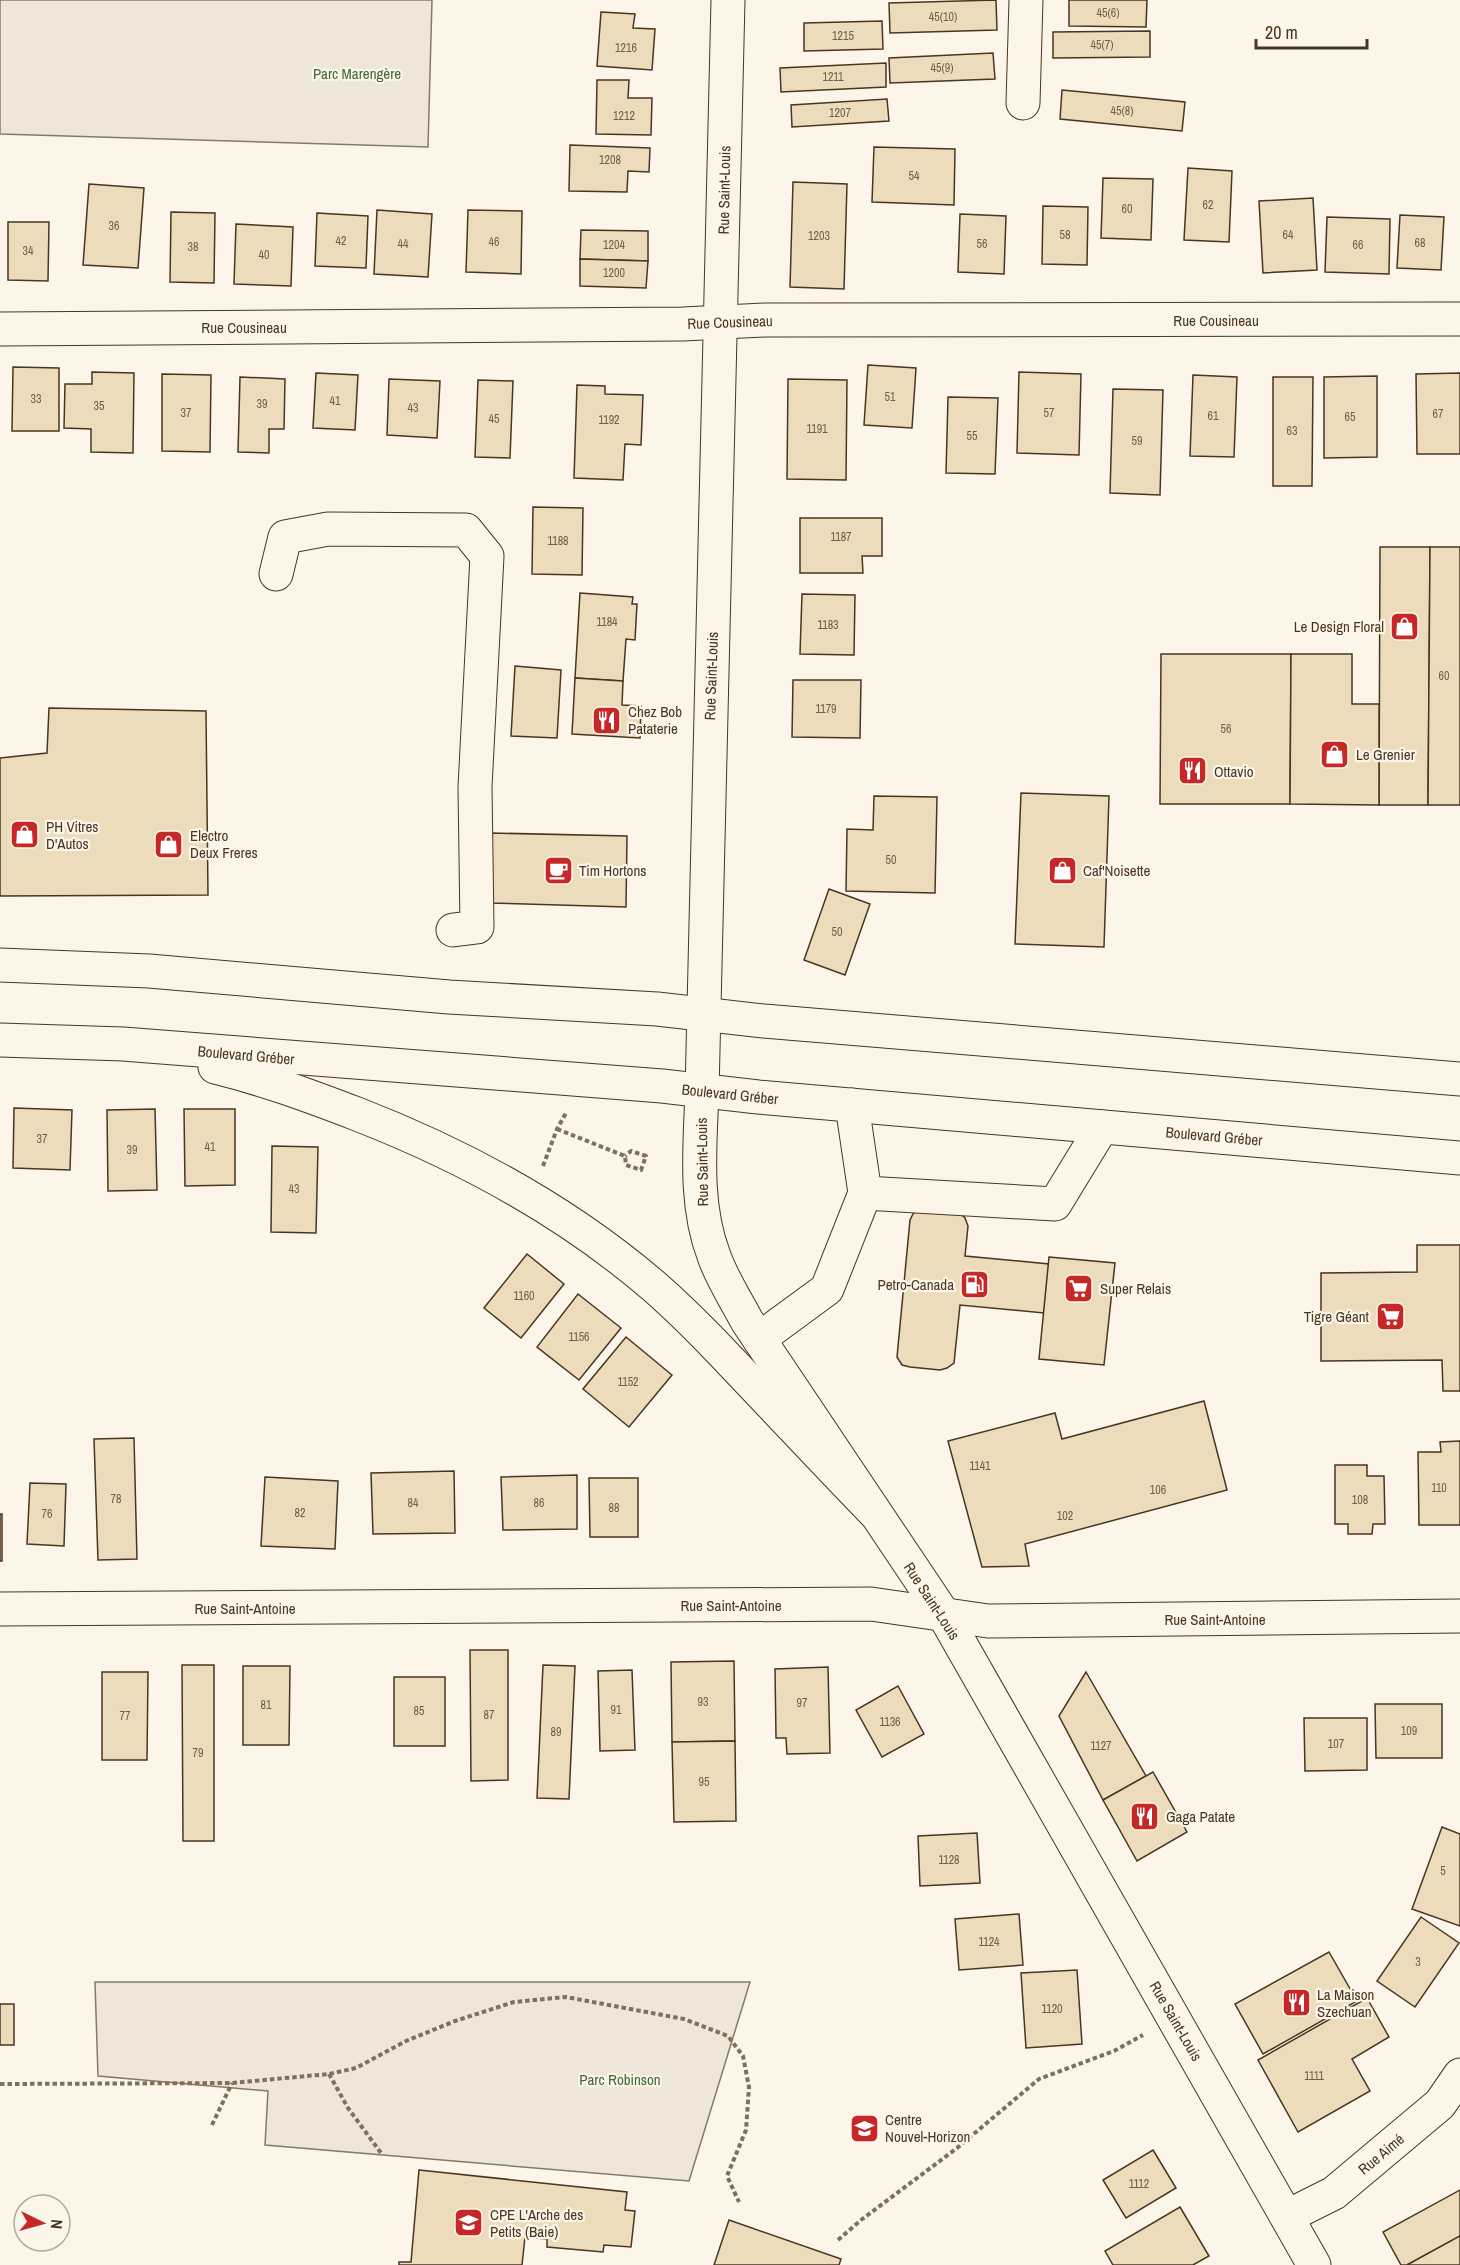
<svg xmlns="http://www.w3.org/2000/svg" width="1460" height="2265" font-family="'Archivo Narrow',sans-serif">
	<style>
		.green { fill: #ede6d9; stroke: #887966; stroke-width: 1.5 }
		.building { fill: #ecdcbc; stroke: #4a3520; stroke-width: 1.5 }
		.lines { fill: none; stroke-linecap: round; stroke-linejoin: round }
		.minor-casing { stroke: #4a3520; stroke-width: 35 }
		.major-casing { stroke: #4a3520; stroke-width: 35 }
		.path { stroke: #7f6f5c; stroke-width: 4; stroke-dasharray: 4.5 3; stroke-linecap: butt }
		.minor { stroke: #fbf6e9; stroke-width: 33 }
		.major { stroke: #fbf6e9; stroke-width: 33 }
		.labels { text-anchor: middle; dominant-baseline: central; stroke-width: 4.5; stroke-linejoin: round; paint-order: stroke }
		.number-label { font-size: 12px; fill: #725f47 }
		.park-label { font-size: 15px; fill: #436837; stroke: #fbf6e9 }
		.street-label { font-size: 15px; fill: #4a3520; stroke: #fbf6e9 }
		.poi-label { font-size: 15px; fill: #4a3520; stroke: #fbf6e9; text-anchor: start }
	</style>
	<rect width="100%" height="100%" fill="#fbf6e9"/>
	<!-- green -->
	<g class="green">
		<polygon points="0,0 432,0 428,147 0,134"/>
		<polygon points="95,1982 750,1982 689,2181 265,2145 268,2091 98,2076"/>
	</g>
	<!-- building -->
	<g class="building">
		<polygon points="996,0 997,30 890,33 889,3"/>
		<polygon points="1069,0 1147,0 1146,27 1069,26"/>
		<polygon points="601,12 635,14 633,28 655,29 652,70 597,66"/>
		<polygon points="882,21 883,49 804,51 804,23"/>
		<polygon points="1150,31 1150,57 1053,58 1053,32"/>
		<polygon points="993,53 995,79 890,83 889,58"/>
		<polygon points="886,63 886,87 781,92 780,68"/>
		<polygon points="597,80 629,80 628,98 652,98 651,135 596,134"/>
		<polygon points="1062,90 1185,102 1182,131 1060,119"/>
		<polygon points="887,99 889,121 792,127 791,105"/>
		<polygon points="570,145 650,148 649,172 628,171 627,192 569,191"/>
		<polygon points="874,147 955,149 954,205 872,202"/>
		<polygon points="1188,168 1232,171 1229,242 1184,240"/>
		<polygon points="1103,178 1153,179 1151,240 1101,238"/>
		<polygon points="793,182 847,184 844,289 790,287"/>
		<polygon points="89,184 144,188 138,268 83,265"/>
		<polygon points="1313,198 1317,270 1263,273 1259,201"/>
		<polygon points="1043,206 1088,207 1087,265 1042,264"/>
		<polygon points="377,210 432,214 428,277 374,274"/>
		<polygon points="468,210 522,211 521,274 466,272"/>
		<polygon points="171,212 215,213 214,283 170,282"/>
		<polygon points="317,213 368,216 366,268 315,266"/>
		<polygon points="960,214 1006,216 1004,274 958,272"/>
		<polygon points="1400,215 1444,217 1441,270 1397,268"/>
		<polygon points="1327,217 1390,219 1389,274 1325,272"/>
		<polygon points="8,222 49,222 48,281 8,280"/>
		<polygon points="236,224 293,227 291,286 234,284"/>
		<polygon points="581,230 648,231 648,261 580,259"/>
		<polygon points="580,259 648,261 646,288 580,286"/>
		<polygon points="868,365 916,368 912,428 864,425"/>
		<polygon points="13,367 59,368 59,431 12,431"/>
		<polygon points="92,372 134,373 133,453 91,452 91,429 64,428 65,384 92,384"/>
		<polygon points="1019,372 1081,374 1079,455 1017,453"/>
		<polygon points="316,373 358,375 355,430 313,428"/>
		<polygon points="1460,373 1460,454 1417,454 1416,374"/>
		<polygon points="162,374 211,375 210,452 162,451"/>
		<polygon points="1193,375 1237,377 1234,457 1190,456"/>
		<polygon points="1377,376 1377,457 1324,458 1324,377"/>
		<polygon points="240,377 285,379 284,429 269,429 269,453 238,452"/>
		<polygon points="1273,377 1313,377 1312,486 1273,486"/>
		<polygon points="389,379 440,381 437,438 387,435"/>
		<polygon points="788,379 847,380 846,480 787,479"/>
		<polygon points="478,380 513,381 510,458 475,457"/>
		<polygon points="577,385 605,386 605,394 643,395 641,445 625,444 623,480 574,478"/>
		<polygon points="1113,389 1163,390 1160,495 1110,493"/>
		<polygon points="948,397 998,398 995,474 946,473"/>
		<polygon points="533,507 583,508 582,575 532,574"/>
		<polygon points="800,518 882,518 882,556 862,556 863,573 800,573"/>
		<polygon points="1380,547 1430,547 1428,805 1379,805"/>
		<polygon points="1430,547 1460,547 1460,805 1428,805"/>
		<polygon points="580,593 633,597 632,604 637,604 635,640 626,639 623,681 575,678"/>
		<polygon points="802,594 855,595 854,655 800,654"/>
		<polygon points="1161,654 1291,654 1290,804 1160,804"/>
		<polygon points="1291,654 1352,654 1352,704 1379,704 1379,805 1290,804"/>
		<polygon points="515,666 561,670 557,738 511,736"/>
		<polygon points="575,678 623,681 622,705 641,706 640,738 572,734"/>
		<polygon points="793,680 861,680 860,738 792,737"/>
		<polygon points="49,708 206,711 208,895 0,896 0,758 47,753"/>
		<polygon points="1021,793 1109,796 1104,947 1015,944"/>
		<polygon points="874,796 937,797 935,893 846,891 847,829 873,830"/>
		<polygon points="491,833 627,836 626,907 489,903"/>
		<polygon points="829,889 870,904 845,975 804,960"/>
		<polygon points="14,1108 72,1110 70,1170 13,1168"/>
		<polygon points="155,1109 157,1190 108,1191 107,1110"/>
		<polygon points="184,1109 235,1109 235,1185 185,1186"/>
		<polygon points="272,1146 318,1147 316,1233 271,1232"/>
		<polygon points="920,1209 958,1211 965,1218 968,1226 965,1256 1049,1264 1044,1313 960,1305 954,1363 947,1368 940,1370 910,1367 902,1365 897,1357 910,1220 913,1214"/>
		<polygon points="1417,1245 1460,1245 1460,1391 1443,1391 1442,1360 1321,1361 1321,1273 1417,1272"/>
		<polygon points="527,1254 564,1284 521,1338 484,1308"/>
		<polygon points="1049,1257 1115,1263 1104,1365 1039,1359"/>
		<polygon points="578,1294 621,1328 579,1380 537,1347"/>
		<polygon points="626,1337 672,1375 629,1427 583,1389"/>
		<polygon points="1204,1401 1227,1490 1025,1544 1029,1566 982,1567 948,1441 1055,1413 1062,1439"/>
		<polygon points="134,1438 137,1559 98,1560 94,1439"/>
		<polygon points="1460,1441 1460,1525 1419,1525 1418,1452 1441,1452 1440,1442"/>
		<polygon points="1335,1465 1367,1465 1367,1476 1384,1476 1385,1524 1373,1524 1372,1534 1348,1534 1348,1524 1335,1524"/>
		<polygon points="454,1471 455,1533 373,1534 371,1473"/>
		<polygon points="577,1475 577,1529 503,1530 501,1477"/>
		<polygon points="265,1477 338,1481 335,1549 261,1546"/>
		<polygon points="589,1478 638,1478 638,1537 590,1537"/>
		<polygon points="30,1483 66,1484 64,1546 27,1544"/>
		<rect x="0" y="1514" width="2" height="47"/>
		<polygon points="470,1650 508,1650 508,1780 471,1781"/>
		<polygon points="734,1661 735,1741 672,1742 671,1662"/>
		<polygon points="182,1665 214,1665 214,1841 183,1841"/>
		<polygon points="543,1665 575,1666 569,1799 537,1798"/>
		<polygon points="243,1666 290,1666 289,1745 243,1745"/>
		<polygon points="828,1667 830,1753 787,1754 786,1738 776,1738 775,1669"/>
		<polygon points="632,1670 635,1750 600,1751 598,1671"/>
		<polygon points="102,1672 148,1672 147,1760 102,1760"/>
		<polygon points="1086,1672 1146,1776 1103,1800 1059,1716"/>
		<rect x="394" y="1677" width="51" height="69"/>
		<polygon points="898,1686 924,1734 882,1757 856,1710"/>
		<polygon points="1375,1704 1442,1704 1442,1758 1376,1758"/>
		<polygon points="1304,1718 1367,1718 1367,1770 1305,1771"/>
		<polygon points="735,1741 736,1821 674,1822 672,1742"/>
		<polygon points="1153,1772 1187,1832 1137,1861 1103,1800"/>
		<polygon points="1442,1827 1460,1834 1460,1926 1412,1909"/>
		<polygon points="977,1833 980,1883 920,1886 918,1836"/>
		<polygon points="1019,1914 1023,1965 959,1970 955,1919"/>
		<polygon points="1421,1917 1459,1943 1415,2007 1377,1981"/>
		<polygon points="1329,1952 1357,2001 1263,2054 1235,2004"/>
		<polygon points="1077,1970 1082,2044 1026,2048 1021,1973"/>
		<polygon points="1367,1998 1389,2037 1352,2059 1370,2091 1298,2132 1258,2060"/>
		<rect x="0" y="2004" width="14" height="41"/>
		<polygon points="1153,2150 1176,2188 1126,2218 1103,2180"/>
		<polygon points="419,2170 627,2192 625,2210 635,2211 631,2247 604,2245 603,2252 547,2247 547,2239 525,2237 522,2265 399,2265 399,2262 411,2262"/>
		<polygon points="1460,2190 1460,2236 1407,2265 1401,2265 1383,2232"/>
		<polygon points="1180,2207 1209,2256 1193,2265 1113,2265 1105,2251"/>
		<polygon points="729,2220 841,2259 839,2265 714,2265"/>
		<polygon points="1460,2236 1460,2265 1407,2265"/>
	</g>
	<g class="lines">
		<defs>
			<g id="minor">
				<polyline points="1023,103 1026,0"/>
				<polyline points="0,329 683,324 766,320 1460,319"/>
				<polyline points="276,574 285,537 328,529 466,530 487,556 475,787 477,927 453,930"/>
				<path d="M702,1092C700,1146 694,1204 714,1256C722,1279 736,1300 747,1321L944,1615L1314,2265"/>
				<polyline points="865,1193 1055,1204 1102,1127"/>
				<polyline points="759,1339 827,1289 865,1193 852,1105"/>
				<polyline points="0,1609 871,1604 988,1621 1460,1616"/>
				<polyline points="1288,2216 1334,2193 1440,2104 1460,2075"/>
			</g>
			<g id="major">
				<polyline points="0,965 149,971 449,997 657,1009 764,1021 1460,1079"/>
				<polyline points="0,1040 123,1044 662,1086 758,1097 1460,1158"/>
				<path d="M215,1067C264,1079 310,1096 357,1114C465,1156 568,1212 656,1288C690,1318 721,1351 752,1384C793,1427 833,1470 874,1512"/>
				<polyline points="702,1092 728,0"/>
			</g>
		</defs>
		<!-- minor casing -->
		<use href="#minor" class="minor-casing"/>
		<!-- major casing -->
		<use href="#major" class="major-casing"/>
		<!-- path -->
		<g class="path">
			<polyline points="557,1129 625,1156 626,1165 641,1170 646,1156 631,1151 625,1156"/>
			<polyline points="543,1166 557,1129 566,1113"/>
			<polyline points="329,2074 348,2108 381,2153"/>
			<polyline points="0,2084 232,2083 329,2074 356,2068 406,2041 455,2021 514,2002 566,1997 684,2019 728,2036 743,2056 749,2087 746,2130 727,2176 739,2202"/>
			<polyline points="212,2125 232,2083"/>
			<polyline points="838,2240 861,2220 957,2148 1039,2079 1114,2051 1143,2035"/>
		</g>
		<!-- minor -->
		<use href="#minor" class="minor"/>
		<!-- major -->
		<use href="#major" class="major"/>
	</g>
	<!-- icons -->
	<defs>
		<symbol id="shop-square" viewBox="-11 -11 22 22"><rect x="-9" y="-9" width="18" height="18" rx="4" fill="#c62828" stroke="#fbf6e9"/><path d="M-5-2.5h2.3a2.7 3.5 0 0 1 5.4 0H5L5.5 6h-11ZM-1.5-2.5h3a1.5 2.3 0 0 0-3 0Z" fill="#fff"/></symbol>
		<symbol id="restaurant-square" viewBox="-11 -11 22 22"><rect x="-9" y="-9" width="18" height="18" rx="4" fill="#c62828" stroke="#fbf6e9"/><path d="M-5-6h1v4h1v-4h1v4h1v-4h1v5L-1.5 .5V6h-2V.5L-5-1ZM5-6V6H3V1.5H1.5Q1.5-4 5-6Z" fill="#fff"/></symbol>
		<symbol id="cafe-square" viewBox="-11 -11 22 22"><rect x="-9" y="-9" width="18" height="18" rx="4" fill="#c62828" stroke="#fbf6e9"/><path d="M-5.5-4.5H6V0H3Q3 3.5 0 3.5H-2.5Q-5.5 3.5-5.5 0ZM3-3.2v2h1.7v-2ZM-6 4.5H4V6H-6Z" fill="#fff"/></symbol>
		<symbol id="fuel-square" viewBox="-11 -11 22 22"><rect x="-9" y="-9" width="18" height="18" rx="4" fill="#c62828" stroke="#fbf6e9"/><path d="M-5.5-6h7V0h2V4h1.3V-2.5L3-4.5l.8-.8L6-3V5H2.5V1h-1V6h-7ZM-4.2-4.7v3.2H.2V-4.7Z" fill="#fff"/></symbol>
		<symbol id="supermarket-square" viewBox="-11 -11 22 22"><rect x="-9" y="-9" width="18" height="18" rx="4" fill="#c62828" stroke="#fbf6e9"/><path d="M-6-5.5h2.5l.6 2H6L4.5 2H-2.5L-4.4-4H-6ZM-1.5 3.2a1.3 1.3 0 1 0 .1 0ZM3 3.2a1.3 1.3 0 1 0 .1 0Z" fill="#fff"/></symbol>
		<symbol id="school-square" viewBox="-11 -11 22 22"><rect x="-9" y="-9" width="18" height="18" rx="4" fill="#c62828" stroke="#fbf6e9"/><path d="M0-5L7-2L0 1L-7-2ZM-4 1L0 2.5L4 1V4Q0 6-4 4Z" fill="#fff"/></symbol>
	</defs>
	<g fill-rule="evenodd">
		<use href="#shop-square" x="1388" y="610" width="33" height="33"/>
		<use href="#restaurant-square" x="590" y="704" width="33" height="33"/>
		<use href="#shop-square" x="1318" y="738" width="33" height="33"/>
		<use href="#restaurant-square" x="1176" y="754" width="33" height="33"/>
		<use href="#shop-square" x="8" y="818" width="33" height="33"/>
		<use href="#shop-square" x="152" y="828" width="33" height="33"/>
		<use href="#cafe-square" x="542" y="854" width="33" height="33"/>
		<use href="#shop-square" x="1046" y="854" width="33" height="33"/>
		<use href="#fuel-square" x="958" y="1268" width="33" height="33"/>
		<use href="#supermarket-square" x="1062" y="1272" width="33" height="33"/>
		<use href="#supermarket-square" x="1374" y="1300" width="33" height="33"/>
		<use href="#restaurant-square" x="1128" y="1800" width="33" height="33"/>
		<use href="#restaurant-square" x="1280" y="1986" width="33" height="33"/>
		<use href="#school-square" x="848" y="2112" width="33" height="33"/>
		<use href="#school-square" x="452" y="2206" width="33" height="33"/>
	</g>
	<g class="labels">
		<!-- number labels -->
		<g class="number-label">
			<text x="1108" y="13">45(6)</text>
			<text x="943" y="17">45(10)</text>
			<text x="843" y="36">1215</text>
			<text x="1102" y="45">45(7)</text>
			<text x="626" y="48">1216</text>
			<text x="942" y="68">45(9)</text>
			<text x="833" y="77">1211</text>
			<text x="1122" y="111">45(8)</text>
			<text x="840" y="113">1207</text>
			<text x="624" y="116">1212</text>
			<text x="610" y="160">1208</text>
			<text x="914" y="176">54</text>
			<text x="1208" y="205">62</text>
			<text x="1127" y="209">60</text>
			<text x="114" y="226">36</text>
			<text x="1065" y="235">58</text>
			<text x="1288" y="235">64</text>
			<text x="819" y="236">1203</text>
			<text x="341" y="241">42</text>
			<text x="494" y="242">46</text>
			<text x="1420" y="243">68</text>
			<text x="403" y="244">44</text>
			<text x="982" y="244">56</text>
			<text x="614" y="245">1204</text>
			<text x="1358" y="245">66</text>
			<text x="193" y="247">38</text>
			<text x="28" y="251">34</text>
			<text x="264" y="255">40</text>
			<text x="614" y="273">1200</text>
			<text x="890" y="397">51</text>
			<text x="36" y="399">33</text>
			<text x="335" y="401">41</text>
			<text x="262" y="404">39</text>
			<text x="99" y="406">35</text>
			<text x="413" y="408">43</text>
			<text x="186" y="413">37</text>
			<text x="1049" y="413">57</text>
			<text x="1438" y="414">67</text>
			<text x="1213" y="416">61</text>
			<text x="1350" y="417">65</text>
			<text x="494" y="419">45</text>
			<text x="609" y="420">1192</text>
			<text x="817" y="429">1191</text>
			<text x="1292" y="431">63</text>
			<text x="972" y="436">55</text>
			<text x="1137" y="441">59</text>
			<text x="841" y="537">1187</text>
			<text x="558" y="541">1188</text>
			<text x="607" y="622">1184</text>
			<text x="828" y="625">1183</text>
			<text x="1444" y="676">60</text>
			<text x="826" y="709">1179</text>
			<text x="1226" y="729">56</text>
			<text x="891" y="860">50</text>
			<text x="837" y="932">50</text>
			<text x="42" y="1139">37</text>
			<text x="210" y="1147">41</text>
			<text x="132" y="1150">39</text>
			<text x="294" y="1189">43</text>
			<text x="524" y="1296">1160</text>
			<text x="579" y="1337">1156</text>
			<text x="628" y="1382">1152</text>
			<text x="980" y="1466">1141</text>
			<text x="1439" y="1488">110</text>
			<text x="1158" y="1490">106</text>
			<text x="116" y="1499">78</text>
			<text x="1360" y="1500">108</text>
			<text x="413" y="1503">84</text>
			<text x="539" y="1503">86</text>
			<text x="614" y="1508">88</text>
			<text x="300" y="1513">82</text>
			<text x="47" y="1514">76</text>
			<text x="1065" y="1516">102</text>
			<text x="703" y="1702">93</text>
			<text x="802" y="1703">97</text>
			<text x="266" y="1705">81</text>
			<text x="616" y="1710">91</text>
			<text x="419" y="1711">85</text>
			<text x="489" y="1715">87</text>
			<text x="125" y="1716">77</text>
			<text x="890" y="1722">1136</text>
			<text x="1409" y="1731">109</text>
			<text x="556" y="1732">89</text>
			<text x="1336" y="1744">107</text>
			<text x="1101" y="1746">1127</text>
			<text x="198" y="1753">79</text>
			<text x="704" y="1782">95</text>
			<text x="949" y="1860">1128</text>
			<text x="1443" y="1871">5</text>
			<text x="989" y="1942">1124</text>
			<text x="1418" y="1962">3</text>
			<text x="1052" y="2009">1120</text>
			<text x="1314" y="2076">1111</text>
			<text x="1139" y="2184">1112</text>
		</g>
		<!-- park labels -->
		<g class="park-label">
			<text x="357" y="73">Parc Marengère</text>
			<text x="620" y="2079">Parc Robinson</text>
		</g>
		<!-- street labels -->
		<g class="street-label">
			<text transform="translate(724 190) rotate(-89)">Rue Saint-Louis</text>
			<text x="1216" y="320">Rue Cousineau</text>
			<text transform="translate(730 322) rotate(-2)">Rue Cousineau</text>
			<text x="244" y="327">Rue Cousineau</text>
			<text transform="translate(711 676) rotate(-88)">Rue Saint-Louis</text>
			<text transform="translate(246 1055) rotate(5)">Boulevard Gréber</text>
			<text transform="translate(730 1094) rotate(6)">Boulevard Gréber</text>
			<text transform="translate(1214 1136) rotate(5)">Boulevard Gréber</text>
			<text transform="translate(702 1162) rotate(-91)">Rue Saint-Louis</text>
			<text transform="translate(932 1601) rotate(57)">Rue Saint-Louis</text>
			<text x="731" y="1605">Rue Saint-Antoine</text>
			<text x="245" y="1608">Rue Saint-Antoine</text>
			<text x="1215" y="1619">Rue Saint-Antoine</text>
			<text transform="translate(1176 2021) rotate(60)">Rue Saint-Louis</text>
			<text transform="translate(1381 2154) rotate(-40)">Rue Aimé</text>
		</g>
		<!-- poi labels -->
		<g class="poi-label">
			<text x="1384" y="626" text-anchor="end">Le Design Floral</text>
			<text x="628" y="711">Chez Bob<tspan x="628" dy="17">Pataterie</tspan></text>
			<text x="1356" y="754">Le Grenier</text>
			<text x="1214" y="771">Ottavio</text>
			<text x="46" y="826">PH Vitres<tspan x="46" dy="17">D'Autos</tspan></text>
			<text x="190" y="835">Electro<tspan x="190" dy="17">Deux Freres</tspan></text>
			<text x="579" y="870">Tim Hortons</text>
			<text x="1083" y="870">Caf'Noisette</text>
			<text x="954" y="1284" text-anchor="end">Petro-Canada</text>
			<text x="1100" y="1288">Super Relais</text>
			<text x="1369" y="1316" text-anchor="end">Tigre Géant</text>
			<text x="1166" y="1816">Gaga Patate</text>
			<text x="1317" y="1994">La Maison<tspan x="1317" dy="17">Szechuan</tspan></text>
			<text x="885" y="2119">Centre<tspan x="885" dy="17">Nouvel-Horizon</tspan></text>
			<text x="490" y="2214">CPE L'Arche des<tspan x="490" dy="17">Petits (Baie)</tspan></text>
		</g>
	</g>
	<!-- north arrow -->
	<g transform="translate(42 2223) rotate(95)"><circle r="28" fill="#fbf6e9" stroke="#b4a999" stroke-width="1.5"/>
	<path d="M0-4.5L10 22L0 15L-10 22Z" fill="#c62828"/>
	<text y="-9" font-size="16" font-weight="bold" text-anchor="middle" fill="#4a3520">N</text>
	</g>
	<!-- scale -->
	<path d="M1256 39v9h111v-9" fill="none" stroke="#4a3520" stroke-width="3"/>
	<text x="1265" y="39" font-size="18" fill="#4a3520" stroke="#fbf6e9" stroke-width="4.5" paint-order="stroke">20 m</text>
</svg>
